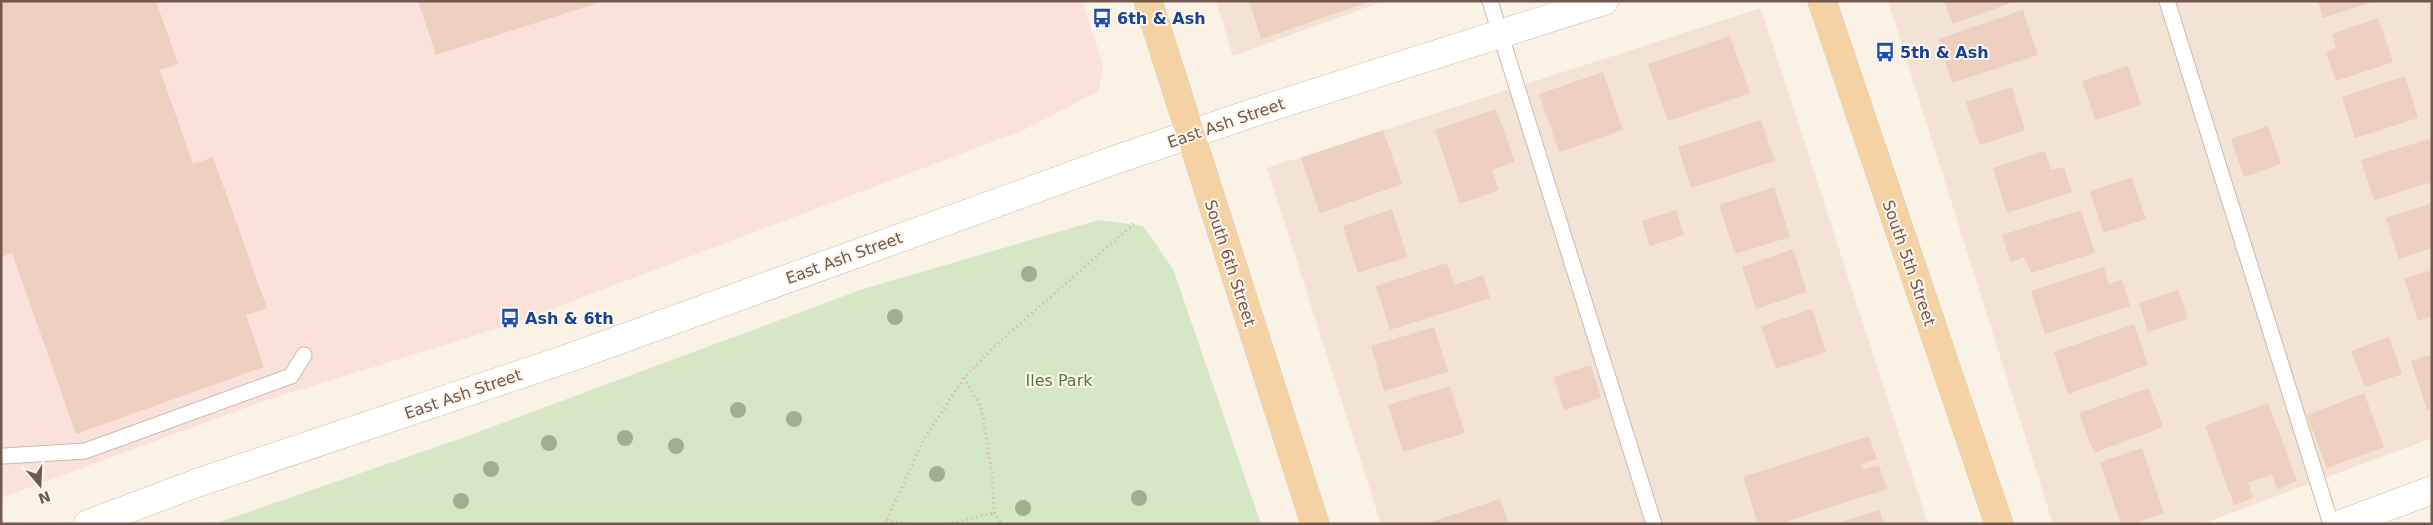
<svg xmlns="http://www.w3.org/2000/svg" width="2433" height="525" font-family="'DejaVu Sans',sans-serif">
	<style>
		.residential { fill: #f2e3d5 }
		.commercial { fill: #fae2db }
		.green { fill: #d5e7c5 }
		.building { fill: #eed0c0 }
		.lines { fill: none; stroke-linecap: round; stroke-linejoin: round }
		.lane-casing { stroke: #ccb9ad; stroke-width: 17 }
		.street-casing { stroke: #ccb9ad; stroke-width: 29 }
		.secondary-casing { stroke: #d0bbae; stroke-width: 29 }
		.primary-casing { stroke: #d8d0cd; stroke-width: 29 }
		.path { stroke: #d3b3a3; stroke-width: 3; stroke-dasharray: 1 4; stroke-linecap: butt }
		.lane { stroke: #fff; stroke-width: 15 }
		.street { stroke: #fff; stroke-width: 28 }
		.secondary { stroke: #fff; stroke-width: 28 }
		.primary { stroke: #f5d2a3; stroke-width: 28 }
		.tree { fill: #a0af8d }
		.labels { text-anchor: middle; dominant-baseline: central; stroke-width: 4; stroke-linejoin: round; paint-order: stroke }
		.transit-label { font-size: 16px; font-weight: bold; fill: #164399; stroke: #fef6ec; text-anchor: start }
		.street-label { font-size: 16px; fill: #72584d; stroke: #fef6ec }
		.park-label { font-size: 16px; fill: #567845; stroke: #fef6ec }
	</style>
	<rect width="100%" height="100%" fill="#fbf2e6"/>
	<!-- residential -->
	<g class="residential">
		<polygon points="1216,1 1384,1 1233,56"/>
		<polygon points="1888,1 2432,1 2432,438 2202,524 2053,524"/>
		<polygon points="1761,8 1928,524 1381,524 1267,168"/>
	</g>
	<!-- commercial -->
	<polygon class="commercial" points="1,1 1082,1 1103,64 1099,91 1024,130 509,325 264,401 1,498"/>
	<!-- green -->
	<polygon class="green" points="1099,220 1143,226 1173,269 1261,524 214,524 462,438 860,290"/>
	<!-- building -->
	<g class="building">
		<polygon points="1,1 156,1 178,64 160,70 193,164 213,157 267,308 246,315 264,367 76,434 12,253 1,257"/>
		<polygon points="418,1 601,1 601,2 436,55"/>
		<polygon points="1249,1 1369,1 1369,2 1261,39"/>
		<polygon points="1944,1 2016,1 1953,24"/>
		<polygon points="2318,1 2372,1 2372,2 2323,18"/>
		<polygon points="2023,10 2038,55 1952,83 1938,39"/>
		<polygon points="2378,18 2393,62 2336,81 2326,52 2336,48 2332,34"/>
		<polygon points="1730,36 1750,93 1668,121 1648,64"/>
		<polygon points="2128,66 2141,105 2095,120 2082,81"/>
		<polygon points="1603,72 1623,130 1559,152 1539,94"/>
		<polygon points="2405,76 2418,118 2355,138 2342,97"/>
		<polygon points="2012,87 2025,130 1980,145 1966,102"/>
		<polygon points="1496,109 1515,162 1492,170 1499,190 1460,204 1435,130"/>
		<polygon points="1761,120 1775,161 1691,188 1678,147"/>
		<polygon points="2268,126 2281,164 2244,177 2231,139"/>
		<polygon points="1383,130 1402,184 1320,213 1301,158"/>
		<polygon points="2432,138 2432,182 2374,200 2361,160"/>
		<polygon points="2045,151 2051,170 2064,167 2072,192 2007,213 1993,168"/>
		<polygon points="2132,177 2146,219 2103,233 2090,191"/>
		<polygon points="1774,187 1790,237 1735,254 1719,205"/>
		<polygon points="2432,203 2432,248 2399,259 2386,218"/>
		<polygon points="1392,209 1407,257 1358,273 1343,226"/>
		<polygon points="1676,210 1684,235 1650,246 1642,221"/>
		<polygon points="2081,210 2095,253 2031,273 2025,257 2011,262 2002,235"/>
		<polygon points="1793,249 1807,292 1756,309 1742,267"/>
		<polygon points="1447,263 1454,285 1483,275 1490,298 1390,330 1376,286"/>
		<polygon points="2104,267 2109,284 2122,280 2130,306 2045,334 2031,291"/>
		<polygon points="2432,270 2432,316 2418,321 2404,279"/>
		<polygon points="2178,290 2188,319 2148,332 2139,303"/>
		<polygon points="1812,309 1826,352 1776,369 1761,326"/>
		<polygon points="2134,324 2148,365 2068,394 2054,352"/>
		<polygon points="1434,327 1448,372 1384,391 1371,346"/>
		<polygon points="2389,337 2402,374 2365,387 2351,351"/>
		<polygon points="2432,354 2432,408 2427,410 2411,361"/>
		<polygon points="1591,365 1601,398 1564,410 1554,377"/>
		<polygon points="1450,386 1465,433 1403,452 1388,405"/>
		<polygon points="2149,388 2163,427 2094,453 2079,413"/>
		<polygon points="2364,393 2384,447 2327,468 2307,415"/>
		<polygon points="2268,403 2297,481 2277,489 2272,474 2248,483 2253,498 2234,505 2205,426"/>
		<polygon points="1869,436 1877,459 1861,464 1863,470 1879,465 1887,489 1778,524 1758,524 1743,477"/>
		<polygon points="2142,448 2164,513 2133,524 2121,524 2100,462"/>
		<polygon points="1500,499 1509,524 1428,524 1428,523"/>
		<polygon points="1879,510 1884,524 1838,524 1838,523"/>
	</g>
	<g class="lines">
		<defs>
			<g id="lane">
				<polyline points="1490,1 1654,524"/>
				<polyline points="2167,1 2331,524"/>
				<polyline points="4,456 85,451 291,376 304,355"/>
			</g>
			<polyline id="street" points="2341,524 2432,490"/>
			<polyline id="secondary" points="88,524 197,483 569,358 1112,161 1258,111 1604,1"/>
			<g id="primary">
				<polyline points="1148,1 1315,524"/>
				<polyline points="1822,1 1999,524"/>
			</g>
		</defs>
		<!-- lane casing -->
		<use href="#lane" class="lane-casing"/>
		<!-- street casing -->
		<use href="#street" class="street-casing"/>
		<!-- secondary casing -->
		<use href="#secondary" class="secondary-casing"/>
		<!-- primary casing -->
		<use href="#primary" class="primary-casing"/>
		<!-- path -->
		<g class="path">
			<polyline points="964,378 981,407 992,473 994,513 1003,524"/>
			<polyline points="886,521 908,524"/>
			<polyline points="885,524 924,439 964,378 996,345 1137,221"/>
			<polyline points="947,524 994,513"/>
		</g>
		<!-- lane -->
		<use href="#lane" class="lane"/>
		<!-- street -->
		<use href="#street" class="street"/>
		<!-- secondary -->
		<use href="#secondary" class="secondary"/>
		<!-- primary -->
		<use href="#primary" class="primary"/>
	</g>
	<!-- trees -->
	<g class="tree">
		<circle cx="1029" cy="274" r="8"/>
		<circle cx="895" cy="317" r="8"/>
		<circle cx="738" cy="410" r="8"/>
		<circle cx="794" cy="419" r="8"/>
		<circle cx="625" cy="438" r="8"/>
		<circle cx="549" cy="443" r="8"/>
		<circle cx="676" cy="446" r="8"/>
		<circle cx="491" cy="469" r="8"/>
		<circle cx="937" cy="474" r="8"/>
		<circle cx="1139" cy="498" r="8"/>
		<circle cx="461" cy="501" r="8"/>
		<circle cx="1023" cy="508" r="8"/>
	</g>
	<!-- icons -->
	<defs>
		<symbol id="bus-bare" viewBox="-9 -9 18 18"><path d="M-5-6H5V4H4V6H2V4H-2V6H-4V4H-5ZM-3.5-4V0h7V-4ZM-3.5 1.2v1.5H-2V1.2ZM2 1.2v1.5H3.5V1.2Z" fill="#1a4fb4" stroke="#fef6ec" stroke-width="2.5" paint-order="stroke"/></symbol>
	</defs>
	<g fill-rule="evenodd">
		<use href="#bus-bare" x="1088" y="4" width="28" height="28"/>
		<use href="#bus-bare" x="1871" y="38" width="28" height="28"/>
		<use href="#bus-bare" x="496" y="304" width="28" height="28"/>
	</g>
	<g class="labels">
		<!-- transit labels -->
		<g class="transit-label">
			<text x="1117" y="18">6th &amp; Ash</text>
			<text x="1900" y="52">5th &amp; Ash</text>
			<text x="525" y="318">Ash &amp; 6th</text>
		</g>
		<!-- street labels -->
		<g class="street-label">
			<text transform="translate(1226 123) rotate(-19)">East Ash Street</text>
			<text transform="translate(844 258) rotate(-20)">East Ash Street</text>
			<text transform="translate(1230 263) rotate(72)">South 6th Street</text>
			<text transform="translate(1909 263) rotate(71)">South 5th Street</text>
			<text transform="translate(463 394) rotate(-19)">East Ash Street</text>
		</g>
		<!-- park labels -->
		<g class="park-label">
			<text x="1059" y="380">Iles Park</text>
		</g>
	</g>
	<!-- border -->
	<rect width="2433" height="525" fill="none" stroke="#72584d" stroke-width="5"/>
	<!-- north arrow -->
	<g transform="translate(40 485) rotate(161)" stroke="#fef6ec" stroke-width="4" paint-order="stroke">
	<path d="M0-4L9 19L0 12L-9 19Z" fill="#72584d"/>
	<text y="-8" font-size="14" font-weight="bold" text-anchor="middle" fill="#72584d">N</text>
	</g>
</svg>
